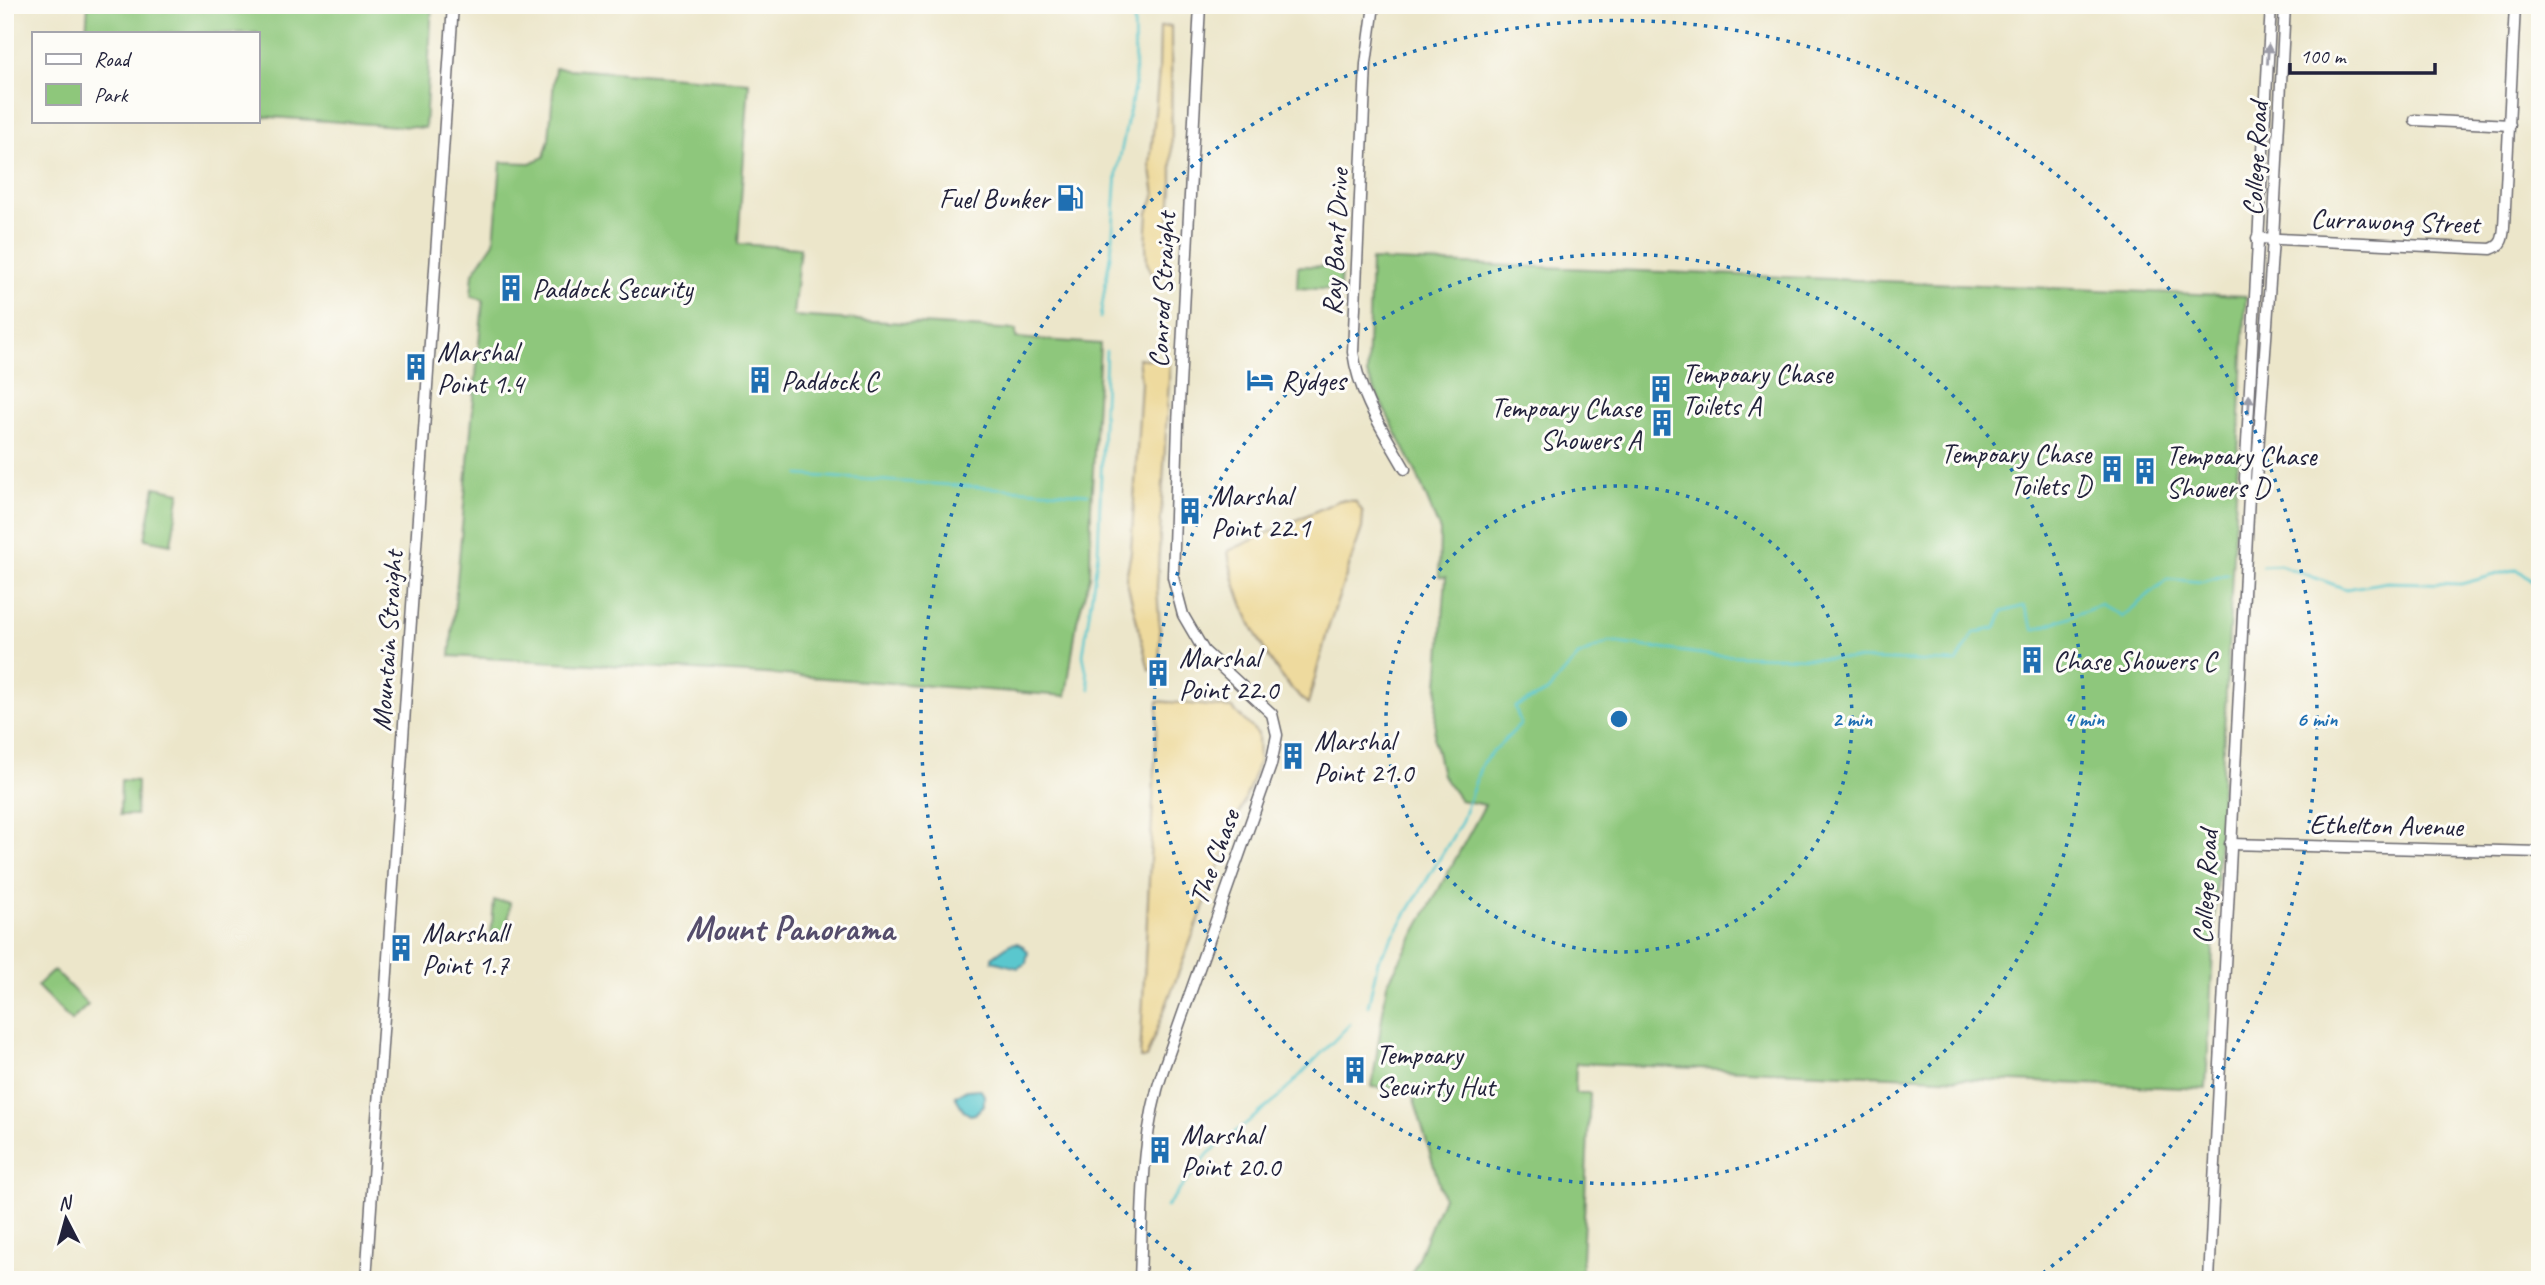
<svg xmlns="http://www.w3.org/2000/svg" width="2545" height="1285" font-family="Caveat,sans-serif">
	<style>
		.green { fill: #8ec77b; stroke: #58745b; stroke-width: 2 }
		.sand { fill: #eeda9e; stroke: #887e6c; stroke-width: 2 }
		.water { fill: #5ac7ce; stroke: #3e7484; stroke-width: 2 }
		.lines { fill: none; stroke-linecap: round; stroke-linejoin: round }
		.stream { stroke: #5ac7ce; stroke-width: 2.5 }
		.street-casing { stroke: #69676d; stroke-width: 13 }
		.street { stroke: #fff; stroke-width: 10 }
		.oneway { fill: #9c9ca7 }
		.ring { fill: none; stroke: #1f6fb2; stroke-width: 3.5; stroke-dasharray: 3.5 7 }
		.labels { text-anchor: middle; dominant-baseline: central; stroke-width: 6; stroke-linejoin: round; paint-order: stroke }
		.street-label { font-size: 28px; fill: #22223b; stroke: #fdfcf7 }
		.poi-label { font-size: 28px; fill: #22223b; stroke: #fdfcf7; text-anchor: start }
		.district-label { font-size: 35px; font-weight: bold; fill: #554d6c; stroke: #fdfcf7 }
		.centre { fill: #1f6fb2; stroke: #fdfcf7; stroke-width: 3.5 }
		.ring-label { font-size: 21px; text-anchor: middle; font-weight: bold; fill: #1f6fb2; stroke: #fdfcf7; stroke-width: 6; stroke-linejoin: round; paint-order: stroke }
	</style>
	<rect width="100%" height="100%" fill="#fdfcf7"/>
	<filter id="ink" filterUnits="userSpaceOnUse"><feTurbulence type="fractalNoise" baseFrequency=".0143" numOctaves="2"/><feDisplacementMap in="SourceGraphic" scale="14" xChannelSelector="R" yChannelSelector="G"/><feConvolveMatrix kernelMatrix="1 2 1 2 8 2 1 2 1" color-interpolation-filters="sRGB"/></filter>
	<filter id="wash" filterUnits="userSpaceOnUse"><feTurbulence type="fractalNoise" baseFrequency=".00686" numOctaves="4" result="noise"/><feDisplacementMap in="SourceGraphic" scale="28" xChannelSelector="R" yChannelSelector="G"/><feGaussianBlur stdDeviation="1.57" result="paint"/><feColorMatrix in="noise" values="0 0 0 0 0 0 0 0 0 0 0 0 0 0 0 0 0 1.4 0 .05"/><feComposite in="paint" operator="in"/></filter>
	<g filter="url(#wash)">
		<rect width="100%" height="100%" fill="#ece6ca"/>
		<!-- green -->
		<g class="green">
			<polygon points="88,5 432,5 425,128 257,116 257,33 86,33"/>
			<polygon points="555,68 749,82 738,244 800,248 793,316 1016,330 1016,338 1100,344 1091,507 1090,576 1077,621 1066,696 783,675 450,656 483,300 471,296 473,273 494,242 501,162 530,163 544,157 549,139"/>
			<polygon points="1371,260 2246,296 2206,1089 1576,1063 1575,1093 1590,1093 1581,1280 1409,1280 1443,1197 1411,1089 1372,1087 1387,984 1485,805 1460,800 1442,775 1434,739 1446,577 1439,577 1440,531 1416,472 1367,375"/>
			<polygon points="1298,266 1341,267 1340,290 1297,288"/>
			<polygon points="155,487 180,492 171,544 145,539"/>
			<polygon points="121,780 137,781 136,815 120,815"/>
			<polygon points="494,901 510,902 507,937 491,936"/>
			<polygon points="54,970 88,1005 71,1021 37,986"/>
		</g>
		<!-- sand -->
		<g class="sand">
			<polygon points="1171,26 1172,189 1165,275 1152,273 1147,263 1146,245 1148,213 1155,194 1150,164 1159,71 1160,27"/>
			<polygon points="1138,358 1170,362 1157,587 1160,634 1159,670 1149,670 1126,578 1131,552 1141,382"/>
			<path d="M1340,500L1355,501L1363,512L1362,528L1328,629L1308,704C1270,675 1234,598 1228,551Z"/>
			<polygon points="1158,701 1232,708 1258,734 1259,762 1146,1058 1140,1058"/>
		</g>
		<!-- water -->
		<g class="water">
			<polygon points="1017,943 1023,946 1028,952 1026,963 1018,968 992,961 992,957 1010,944"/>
			<polygon points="980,1089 984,1095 984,1105 975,1114 970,1115 964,1111 955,1096 967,1090"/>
		</g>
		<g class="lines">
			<!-- stream -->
			<g class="stream">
				<polyline points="1100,318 1112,244 1117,172 1135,83 1134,13"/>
				<polyline points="799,475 1088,494"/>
				<polyline points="2262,566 2280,565 2346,589 2387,582 2461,584 2517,569 2540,587"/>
				<polyline points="1090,689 1083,655 1098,553 1106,351"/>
				<polyline points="1368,1006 1378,961 1461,823 1482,763 1521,724 1515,707 1547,692 1578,656 1609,642 1709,655 1957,662 1974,633 1996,628 2002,612 2024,606 2034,630 2101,605 2122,617 2167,579 2203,582 2228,574"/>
				<polyline points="1166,1207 1209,1153 1278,1098 1350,1024"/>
			</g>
		</g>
	</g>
	<g filter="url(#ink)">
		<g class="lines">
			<defs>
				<g id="street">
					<path d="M1374,5L1366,64L1353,352C1359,396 1384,432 1405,469"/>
					<polyline points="2415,120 2510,125"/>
					<path d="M2257,238L2491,249C2503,245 2503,237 2504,227L2515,5"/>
					<polyline points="2249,496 2256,480 2273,239 2285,5"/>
					<polyline points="2230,844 2540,852"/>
					<polyline points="366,1280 453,5"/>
					<path d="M1140,1280C1143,1210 1140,1137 1163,1070L1271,765L1277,735L1272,714L1204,651L1183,615L1173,577L1178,424L1200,5"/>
					<polyline points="2209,1280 2249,496 2245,479 2271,5"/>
				</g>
			</defs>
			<!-- street casing -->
			<use href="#street" class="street-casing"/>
			<!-- street -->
			<use href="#street" class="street"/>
		</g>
		<!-- one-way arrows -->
		<defs><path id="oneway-solid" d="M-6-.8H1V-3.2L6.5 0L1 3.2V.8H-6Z" transform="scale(1.75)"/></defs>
		<g class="oneway">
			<use href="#oneway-solid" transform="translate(2268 54) rotate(-87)"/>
			<use href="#oneway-solid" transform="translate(2249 404) rotate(-87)"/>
		</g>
	</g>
	<!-- distance rings -->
	<g class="ring">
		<circle cx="1619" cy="719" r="233"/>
		<circle cx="1619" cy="719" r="465"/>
		<path d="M1199 1276A698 698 0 1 1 2039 1276"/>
	</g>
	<!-- icons -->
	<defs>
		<symbol id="fuel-bare" viewBox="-9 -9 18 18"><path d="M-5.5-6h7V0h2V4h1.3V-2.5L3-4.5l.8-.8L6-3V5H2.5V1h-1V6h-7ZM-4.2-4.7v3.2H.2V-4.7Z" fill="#1f6fb2" stroke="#fdfcf7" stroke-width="2.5" paint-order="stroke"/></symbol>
		<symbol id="building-bare" viewBox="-9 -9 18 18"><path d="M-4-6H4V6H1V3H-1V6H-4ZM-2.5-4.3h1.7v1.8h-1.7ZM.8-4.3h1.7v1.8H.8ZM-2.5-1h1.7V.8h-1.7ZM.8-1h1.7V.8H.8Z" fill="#1f6fb2" stroke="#fdfcf7" stroke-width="2.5" paint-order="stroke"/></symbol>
		<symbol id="hotel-bare" viewBox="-9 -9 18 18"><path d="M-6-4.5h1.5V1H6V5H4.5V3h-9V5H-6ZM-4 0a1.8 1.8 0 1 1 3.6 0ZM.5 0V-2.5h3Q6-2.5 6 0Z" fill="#1f6fb2" stroke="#fdfcf7" stroke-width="2.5" paint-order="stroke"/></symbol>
	</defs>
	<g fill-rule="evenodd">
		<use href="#fuel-bare" x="1051" y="179" width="38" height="38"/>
		<use href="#building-bare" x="492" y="269" width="38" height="38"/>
		<use href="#building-bare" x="397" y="348" width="38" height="38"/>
		<use href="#building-bare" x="741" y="361" width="38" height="38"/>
		<use href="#hotel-bare" x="1241" y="361" width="38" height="38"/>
		<use href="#building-bare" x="1642" y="370" width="38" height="38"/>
		<use href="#building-bare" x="1643" y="404" width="38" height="38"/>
		<use href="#building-bare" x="2093" y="450" width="38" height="38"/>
		<use href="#building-bare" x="2126" y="452" width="38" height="38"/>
		<use href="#building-bare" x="1171" y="492" width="38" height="38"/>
		<use href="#building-bare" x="2013" y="641" width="38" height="38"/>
		<use href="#building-bare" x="1139" y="654" width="38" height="38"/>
		<use href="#building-bare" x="1274" y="737" width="38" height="38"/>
		<use href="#building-bare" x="382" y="929" width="38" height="38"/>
		<use href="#building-bare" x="1336" y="1051" width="38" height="38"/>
		<use href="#building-bare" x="1141" y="1131" width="38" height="38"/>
	</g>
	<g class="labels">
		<!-- street labels -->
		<g class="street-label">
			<text transform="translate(2255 159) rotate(-87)">College Road</text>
			<text transform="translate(2395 221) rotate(2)">Currawong Street</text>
			<text transform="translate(1335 242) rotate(-87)">Ray Bant Drive</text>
			<text transform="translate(1162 290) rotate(-87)">Conrod Straight</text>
			<text transform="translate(387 641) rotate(-86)">Mountain Straight</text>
			<text transform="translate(2386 825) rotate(1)">Ethelton Avenue</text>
			<text transform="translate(1214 857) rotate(-70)">The Chase</text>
			<text transform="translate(2205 887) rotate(-87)">College Road</text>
		</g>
		<!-- poi labels -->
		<g class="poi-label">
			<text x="1049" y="198" text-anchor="end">Fuel Bunker</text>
			<text x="532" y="288">Paddock Security</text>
			<text x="437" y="351">Marshal<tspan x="437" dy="32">Point 1.4</tspan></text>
			<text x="1682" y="373">Tempoary Chase<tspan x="1682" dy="32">Toilets A</tspan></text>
			<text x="781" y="380">Paddock C</text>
			<text x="1281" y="380">Rydges</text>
			<text x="1641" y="407" text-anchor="end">Tempoary Chase<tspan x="1641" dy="32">Showers A</tspan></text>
			<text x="2091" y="453" text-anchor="end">Tempoary Chase<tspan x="2091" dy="32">Toilets D</tspan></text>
			<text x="2166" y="455">Tempoary Chase<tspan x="2166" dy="32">Showers D</tspan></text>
			<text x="1211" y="495">Marshal<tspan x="1211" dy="32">Point 22.1</tspan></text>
			<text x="1179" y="657">Marshal<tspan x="1179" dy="32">Point 22.0</tspan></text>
			<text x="2053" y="660">Chase Showers C</text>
			<text x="1314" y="740">Marshal<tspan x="1314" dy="32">Point 21.0</tspan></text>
			<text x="422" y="932">Marshall<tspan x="422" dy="32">Point 1.7</tspan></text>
			<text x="1376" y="1054">Tempoary<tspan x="1376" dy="32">Secuirty Hut</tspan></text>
			<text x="1181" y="1134">Marshal<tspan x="1181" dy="32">Point 20.0</tspan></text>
		</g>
		<!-- district labels -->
		<g class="district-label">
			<text x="790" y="928">Mount Panorama</text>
		</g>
	</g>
	<circle cx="1619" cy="719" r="10" class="centre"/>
	<g class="ring-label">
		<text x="1852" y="726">2 min</text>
		<text x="2084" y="726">4 min</text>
		<text x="2317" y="726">6 min</text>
	</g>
	<!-- margin -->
	<rect width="2545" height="1285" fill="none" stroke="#fdfcf7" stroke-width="28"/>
	<!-- legend -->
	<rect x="32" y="32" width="228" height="91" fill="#fdfcf7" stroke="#a5a5ac" stroke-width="2"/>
	<rect x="46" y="54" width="35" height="10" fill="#ffffff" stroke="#a5a5ac" stroke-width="2"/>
	<text x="94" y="66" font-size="21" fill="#22223b">Road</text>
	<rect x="46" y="84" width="35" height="21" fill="#8ec77b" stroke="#a5a5ac" stroke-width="2"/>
	<text x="94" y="102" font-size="21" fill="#22223b">Park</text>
	<!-- north arrow -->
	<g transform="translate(66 1219) rotate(354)" stroke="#fdfcf7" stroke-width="5" paint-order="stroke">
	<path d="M0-5L12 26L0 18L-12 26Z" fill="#22223b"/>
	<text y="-10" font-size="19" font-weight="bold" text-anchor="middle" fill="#22223b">N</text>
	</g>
	<!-- scale -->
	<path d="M2290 63v10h145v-10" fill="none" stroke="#22223b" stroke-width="3.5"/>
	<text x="2300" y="63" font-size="21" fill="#22223b" stroke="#fdfcf7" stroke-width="5" paint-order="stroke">100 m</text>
</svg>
